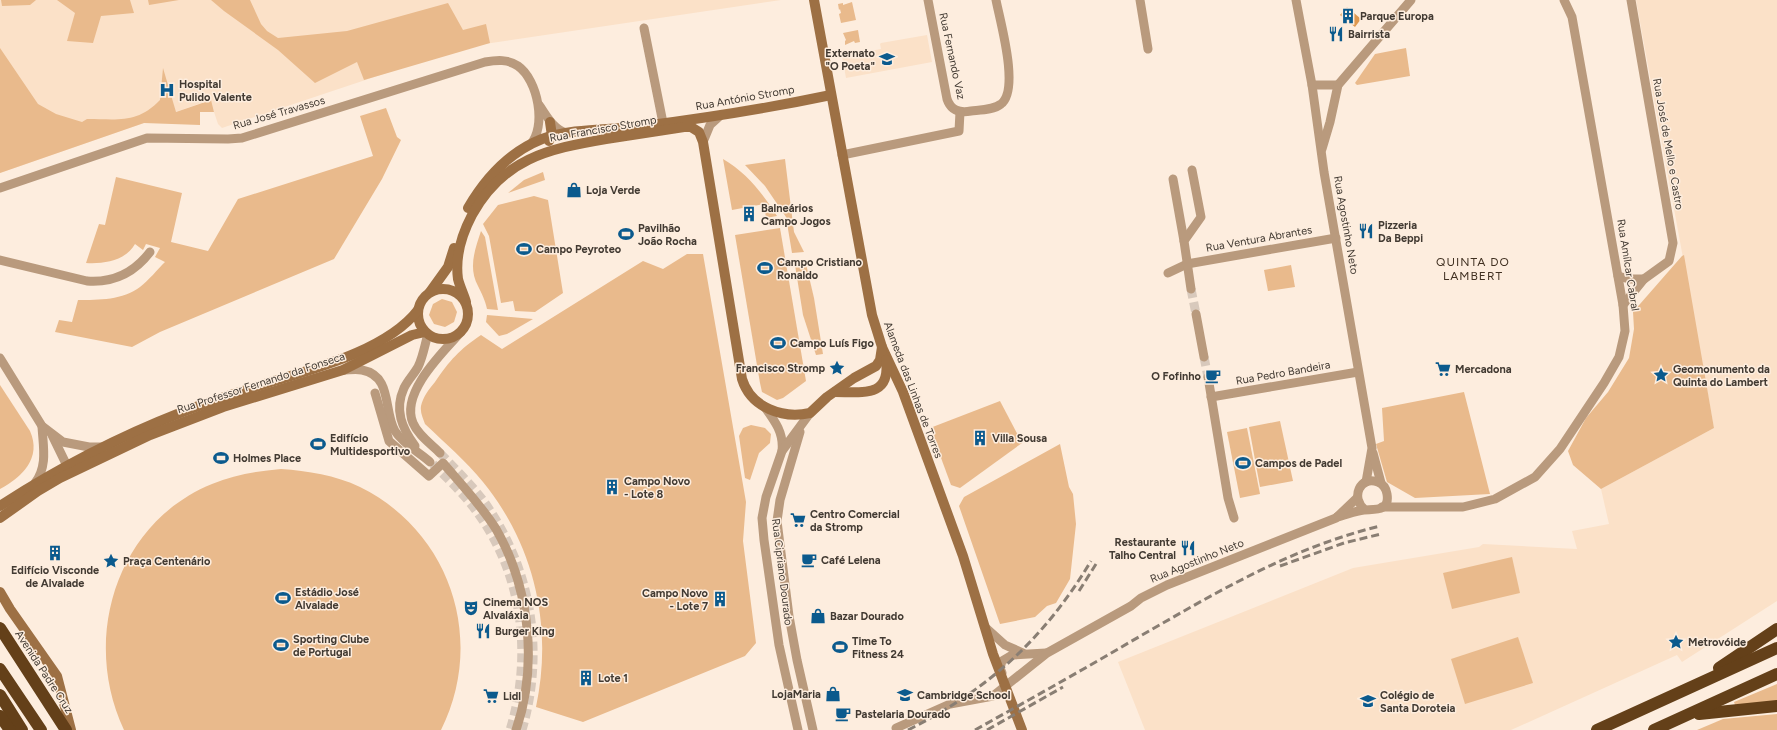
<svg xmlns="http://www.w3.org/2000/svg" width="1777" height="730" font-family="Figtree,sans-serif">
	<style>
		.built { fill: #fbe1c8 }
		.green { fill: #e9ba8c }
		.water { fill: #de9850 }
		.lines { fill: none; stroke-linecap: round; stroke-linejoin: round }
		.street-tunnel { stroke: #d8c9bc; stroke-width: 9; stroke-dasharray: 9 4.5; stroke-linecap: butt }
		.street { stroke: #b99a7d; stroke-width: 9 }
		.secondary { stroke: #9d7044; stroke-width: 10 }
		.highway { stroke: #644019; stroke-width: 12 }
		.rail { stroke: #897e73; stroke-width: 3; stroke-dasharray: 8 4; stroke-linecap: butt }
		.labels { text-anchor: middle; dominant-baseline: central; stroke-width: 3; stroke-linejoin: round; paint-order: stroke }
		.poi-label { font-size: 11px; font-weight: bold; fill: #423a32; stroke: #fdedde; text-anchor: start }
		.street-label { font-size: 11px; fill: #423a32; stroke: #fdedde }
		.neighbourhood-label { font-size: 12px; letter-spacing: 1px; fill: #413122; stroke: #fdedde }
	</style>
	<rect width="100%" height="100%" fill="#fdedde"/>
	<!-- built -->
	<g class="built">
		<polygon points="0,0 781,0 464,47 222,128 218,124 210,100 0,173"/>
		<polygon points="1636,0 1777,0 1777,601 1682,662 1677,655 1511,730 1145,730 1118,662 1353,568 1479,547 1483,544 1577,549 1572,531 1609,524 1601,489 1714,428"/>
		<polygon points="927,35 932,62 846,78 842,56 881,49 880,44 881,43"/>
	</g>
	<!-- green -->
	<g class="green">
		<polygon points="1,0 36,0 30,5 2,6"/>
		<polygon points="57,0 130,0 134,13 101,16 93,43 67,41 75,13"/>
		<polygon points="148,0 179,0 149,5"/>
		<polygon points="211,0 250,0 261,24 267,31 278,38 347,31 448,3 463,30 486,24 490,43 364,80 357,62 315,83 278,50 224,11"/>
		<polygon points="852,2 856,20 841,23 839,14 841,13 840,9 839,10 838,4 843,3 843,5"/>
		<polygon points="858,30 860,42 855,43 854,41 845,45 845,41 846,40 843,33"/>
		<path d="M0,48L38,104L56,114L82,122L87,119C118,119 137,124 160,100L163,68L176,112L211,100L214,112H200V125L144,123L0,173Z"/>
		<polygon points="1406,48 1410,76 1357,85 1355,83 1375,54"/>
		<path d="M386,108L397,137L401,140L382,179L334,259L160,332L132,347L55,332L59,320L72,322L78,300C99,300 123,300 140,287C149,280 157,270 165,262L155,257L160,248L146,244L143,250L135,244C125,261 104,264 86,263L99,224L105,225L116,177L182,193L171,242L208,251L238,199L373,156L360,116Z"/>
		<path d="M723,159C746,172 763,194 777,216L766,218L764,204L732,210Z"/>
		<polygon points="785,159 794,232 804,252 792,253 786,217 765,186 745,165"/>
		<polygon points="543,172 545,180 508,193 524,180"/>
		<polygon points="534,196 548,200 563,293 535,312 515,311 513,301 501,303 489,236 483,224 498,205"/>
		<polygon points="780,228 806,381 783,398 777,400 762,392 760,383 735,235"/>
		<path d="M481,231L485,237L498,310L487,309C485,300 482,294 478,286C468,268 475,249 481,231Z"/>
		<path d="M687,254H703L746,502L743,541L756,643L745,656L583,722L536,707C553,627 535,546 483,482C466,461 445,443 425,424C423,418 420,413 421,406C423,397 429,389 435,382C450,360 459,350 481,335L502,349L643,261L663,269Z"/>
		<polygon points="1684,255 1714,428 1601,489 1573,465 1568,451 1586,418 1608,392 1629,358 1634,329 1633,312 1682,256"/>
		<polygon points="806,264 814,298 823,354 816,355 803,315 795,265"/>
		<polygon points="1291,265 1295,287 1268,291 1264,270"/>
		<polygon points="442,299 452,302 457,312 454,322 445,327 434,324 429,315 433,304"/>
		<polygon points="487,315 533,319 507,334 499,336 486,322"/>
		<path d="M0,385L30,431C42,458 22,477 0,489Z"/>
		<polygon points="1464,392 1490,494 1415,498 1387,482 1376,444 1384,441 1382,408"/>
		<polygon points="1000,401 1022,443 960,488 951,485 930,428"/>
		<polygon points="1280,421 1293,481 1260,487 1249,427"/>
		<polygon points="751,425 765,428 771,434 770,443 759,453 750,480 745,478 739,436 743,428"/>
		<polygon points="1247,428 1260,494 1240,498 1227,432"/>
		<polygon points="1060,444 1069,487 1073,494 1076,524 1070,579 1056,603 1047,606 1035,617 1000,624 959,506 964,497"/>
		<path d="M281,469C308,471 335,475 360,487C451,532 486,640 441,730H124C81,639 116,523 212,484C234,475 257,471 281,469Z"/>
		<polygon points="1512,557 1520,593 1452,609 1443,573"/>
		<polygon points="1518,637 1533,683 1465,704 1451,659"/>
		<polygon points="1777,684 1777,701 1735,705 1734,702"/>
		<polygon points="1777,714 1777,730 1697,730 1723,719"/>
	</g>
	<!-- water -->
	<polygon class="water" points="1347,7 1361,19 1355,27 1340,15"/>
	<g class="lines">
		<!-- street-tunnel -->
		<g class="street-tunnel">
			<polyline points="1191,289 1196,314"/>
			<polyline points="1204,357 1208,377"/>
			<path d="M440,453C455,469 472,485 485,503C532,570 545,652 522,730"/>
			<path d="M433,464C447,478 462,492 474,508C523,572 533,655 510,730"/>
		</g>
		<!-- street -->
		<g class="street">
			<path d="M928,0L947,99C951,111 960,113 971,111C980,110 994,110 1001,104C1020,90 1000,21 996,0"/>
			<polyline points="1140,0 1148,49"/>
			<polyline points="1296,0 1312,85 1324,172 1372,448 1366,482"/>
			<polyline points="644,28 663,123"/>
			<polyline points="1312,85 1338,85"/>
			<path d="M539,105C547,116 553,129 566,133"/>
			<polyline points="703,142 710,125 721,115"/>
			<polyline points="1322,149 1330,122 1338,85 1411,0"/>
			<polyline points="842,155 959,131 960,112"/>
			<polyline points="1173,179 1184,241"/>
			<path d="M0,188L147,138L228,139L242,138L485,62C497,60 508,59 518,66C538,80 547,127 530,145"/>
			<path d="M0,260L87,281C114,283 134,273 150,252"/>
			<polyline points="1168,273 1187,264 1336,238"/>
			<polyline points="1618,276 1629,279 1644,279"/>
			<polyline points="1191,289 1184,241 1201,217 1192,170"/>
			<polyline points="1623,305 1644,279 1669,261 1673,243 1631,0"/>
			<polyline points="1196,314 1204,357"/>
			<polyline points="0,358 42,426 63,442 89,447 103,447"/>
			<path d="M343,370C349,370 356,369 362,370C393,376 383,411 395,431C403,444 419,452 430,462"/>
			<polyline points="1208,377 1228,498 1234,518"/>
			<path d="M375,393L389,441L429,476L443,463C461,484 481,505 496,529C530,588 538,666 516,730"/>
			<polyline points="1211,397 1358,372"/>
			<path d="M764,406C775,421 784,433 782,451"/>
			<polyline points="800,432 780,500 777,521 789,616 797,660 813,730"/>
			<polyline points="52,435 70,472"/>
			<path d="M415,446C402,428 394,410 404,388C408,380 414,374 418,367C423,357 425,344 428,334"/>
			<path d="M440,453C431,444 418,435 413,423C400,393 443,352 461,332"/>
			<polyline points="1373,453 1381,483"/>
			<path d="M35,483C48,466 43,446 42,426"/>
			<polyline points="1382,507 1463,507 1495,499 1535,477 1560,449 1604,383 1619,357 1625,331 1623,305 1572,17 1564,0"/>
			<path d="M1337,517C1346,515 1355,511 1364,510C1374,509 1390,512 1387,494C1386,488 1383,484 1378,482C1360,475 1350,498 1365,510"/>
			<polyline points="985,627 1005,645 1023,653"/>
			<polyline points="1002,673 1000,668 1002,661 1012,655 1046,653"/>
			<polyline points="896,728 950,704 993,696 1047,653 1131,606 1141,598 1167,585 1336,518 1357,498"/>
			<polyline points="798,730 779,645 764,540 762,518 766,497 782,451 810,413"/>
		</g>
		<!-- secondary -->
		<g class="secondary">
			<polyline points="814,0 872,315 882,347 903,392 963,556 993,654 1022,730"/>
			<polyline points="549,141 552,136 550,122"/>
			<path d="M468,208C485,179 509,152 542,139C572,128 611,130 643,126C706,118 769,108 831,95"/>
			<circle cx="443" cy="314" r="25"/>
			<polyline points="430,292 448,267 454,248"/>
			<path d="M466,302C464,295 460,287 458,279C455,257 462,234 472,215C503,159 547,149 606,139C632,135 658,131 684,127H691L699,132L703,142L742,379C751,408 783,419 810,413L827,397L854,378L876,366L880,360L882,347"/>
			<path d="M835,392C862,392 891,398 886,360"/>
			<path d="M0,506C57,469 116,438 180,413C210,401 241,392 271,382C317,368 388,349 418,310"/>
			<polyline points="0,518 38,491 60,478 150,435 223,407 343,370 412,335 425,332"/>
			<polyline points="0,592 10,609 57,676 71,730"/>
		</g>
		<!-- highway -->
		<g class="highway">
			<polyline points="0,628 66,730"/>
			<polyline points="1719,668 1777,629"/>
			<polyline points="0,669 41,730"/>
			<polyline points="0,695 22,730"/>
			<polyline points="1699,714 1777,706"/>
			<polyline points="0,716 10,730"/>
			<polyline points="1597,730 1777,648"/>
			<polyline points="1654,730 1777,674"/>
		</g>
		<!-- rail -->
		<g class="rail">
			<polyline points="1280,566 1344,543 1381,534"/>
			<polyline points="1079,591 1096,564"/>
			<path d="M908,730C989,689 1044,639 1091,561"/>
			<path d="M975,730C1027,701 1079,672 1130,642C1212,595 1287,549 1380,526"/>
			<polyline points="987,730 1063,687"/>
		</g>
	</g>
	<!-- icons -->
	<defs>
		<symbol id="building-bare" viewBox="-9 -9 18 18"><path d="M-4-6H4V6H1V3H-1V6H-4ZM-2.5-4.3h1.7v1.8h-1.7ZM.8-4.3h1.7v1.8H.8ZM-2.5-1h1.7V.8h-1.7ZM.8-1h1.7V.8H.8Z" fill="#0b5a8d" stroke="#fdedde" stroke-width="2.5" paint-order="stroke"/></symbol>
		<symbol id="restaurant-bare" viewBox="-9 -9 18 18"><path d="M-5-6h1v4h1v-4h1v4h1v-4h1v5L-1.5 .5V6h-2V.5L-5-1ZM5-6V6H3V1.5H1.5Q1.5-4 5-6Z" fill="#0b5a8d" stroke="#fdedde" stroke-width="2.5" paint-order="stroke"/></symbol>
		<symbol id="school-bare" viewBox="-9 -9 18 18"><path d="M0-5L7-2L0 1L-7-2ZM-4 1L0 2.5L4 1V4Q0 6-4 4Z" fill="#0b5a8d" stroke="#fdedde" stroke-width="2.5" paint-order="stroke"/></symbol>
		<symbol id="hospital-bare" viewBox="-9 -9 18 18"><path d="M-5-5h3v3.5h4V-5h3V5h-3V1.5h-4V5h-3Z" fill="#0b5a8d" stroke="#fdedde" stroke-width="2.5" paint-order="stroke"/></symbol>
		<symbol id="shop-bare" viewBox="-9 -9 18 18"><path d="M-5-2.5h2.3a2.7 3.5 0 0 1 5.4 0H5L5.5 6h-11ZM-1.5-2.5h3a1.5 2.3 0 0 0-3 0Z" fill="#0b5a8d" stroke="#fdedde" stroke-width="2.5" paint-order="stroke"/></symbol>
		<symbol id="stadium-bare" viewBox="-9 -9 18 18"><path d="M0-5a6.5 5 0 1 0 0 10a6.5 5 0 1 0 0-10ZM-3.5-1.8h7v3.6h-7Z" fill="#0b5a8d" stroke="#fdedde" stroke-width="2.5" paint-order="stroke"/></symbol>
		<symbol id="sight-bare" viewBox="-9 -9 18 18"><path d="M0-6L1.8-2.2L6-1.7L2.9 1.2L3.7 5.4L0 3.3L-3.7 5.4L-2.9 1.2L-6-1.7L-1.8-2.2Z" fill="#0b5a8d" stroke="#fdedde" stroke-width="2.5" paint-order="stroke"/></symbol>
		<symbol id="supermarket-bare" viewBox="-9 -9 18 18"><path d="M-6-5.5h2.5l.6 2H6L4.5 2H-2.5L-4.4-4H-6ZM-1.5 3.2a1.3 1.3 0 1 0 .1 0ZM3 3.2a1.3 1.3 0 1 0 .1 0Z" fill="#0b5a8d" stroke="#fdedde" stroke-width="2.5" paint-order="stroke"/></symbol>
		<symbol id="cafe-bare" viewBox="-9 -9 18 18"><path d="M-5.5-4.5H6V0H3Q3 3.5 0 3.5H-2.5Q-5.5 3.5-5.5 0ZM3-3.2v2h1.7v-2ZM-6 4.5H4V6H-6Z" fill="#0b5a8d" stroke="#fdedde" stroke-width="2.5" paint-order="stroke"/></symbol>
		<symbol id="theatre-bare" viewBox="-9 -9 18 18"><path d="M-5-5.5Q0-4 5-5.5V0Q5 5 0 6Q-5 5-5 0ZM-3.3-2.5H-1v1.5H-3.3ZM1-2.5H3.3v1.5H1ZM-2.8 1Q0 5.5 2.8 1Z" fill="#0b5a8d" stroke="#fdedde" stroke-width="2.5" paint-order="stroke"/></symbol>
		<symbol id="university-bare" viewBox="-9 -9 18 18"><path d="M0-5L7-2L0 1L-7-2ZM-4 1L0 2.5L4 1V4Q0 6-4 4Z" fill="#0b5a8d" stroke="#fdedde" stroke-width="2.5" paint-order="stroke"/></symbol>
	</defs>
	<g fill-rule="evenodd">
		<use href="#building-bare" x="1337" y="5" width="22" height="22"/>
		<use href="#restaurant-bare" x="1325" y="23" width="22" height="22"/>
		<use href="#school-bare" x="876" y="48" width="22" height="22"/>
		<use href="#hospital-bare" x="156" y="79" width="22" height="22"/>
		<use href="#shop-bare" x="563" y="179" width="22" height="22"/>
		<use href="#building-bare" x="738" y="203" width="22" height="22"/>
		<use href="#restaurant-bare" x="1355" y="220" width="22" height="22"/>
		<use href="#stadium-bare" x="615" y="223" width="22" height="22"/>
		<use href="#stadium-bare" x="513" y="238" width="22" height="22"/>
		<use href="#stadium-bare" x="754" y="257" width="22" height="22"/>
		<use href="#stadium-bare" x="767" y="332" width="22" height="22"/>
		<use href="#sight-bare" x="826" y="357" width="22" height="22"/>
		<use href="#supermarket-bare" x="1432" y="358" width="22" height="22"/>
		<use href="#sight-bare" x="1650" y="364" width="22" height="22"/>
		<use href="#cafe-bare" x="1202" y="365" width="22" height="22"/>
		<use href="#building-bare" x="969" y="427" width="22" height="22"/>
		<use href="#stadium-bare" x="307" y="433" width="22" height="22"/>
		<use href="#stadium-bare" x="210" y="447" width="22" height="22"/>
		<use href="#stadium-bare" x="1232" y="452" width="22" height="22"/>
		<use href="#building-bare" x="601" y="476" width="22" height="22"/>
		<use href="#supermarket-bare" x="787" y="509" width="22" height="22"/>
		<use href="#restaurant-bare" x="1177" y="537" width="22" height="22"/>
		<use href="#building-bare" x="44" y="542" width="22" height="22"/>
		<use href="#cafe-bare" x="798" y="549" width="22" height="22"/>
		<use href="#sight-bare" x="100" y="550" width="22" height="22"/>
		<use href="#stadium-bare" x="272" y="587" width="22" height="22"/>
		<use href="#building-bare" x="709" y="588" width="22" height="22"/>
		<use href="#theatre-bare" x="460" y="597" width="22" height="22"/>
		<use href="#shop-bare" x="807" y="605" width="22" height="22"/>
		<use href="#restaurant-bare" x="472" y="620" width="22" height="22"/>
		<use href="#sight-bare" x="1665" y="631" width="22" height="22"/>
		<use href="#stadium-bare" x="270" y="634" width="22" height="22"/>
		<use href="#stadium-bare" x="829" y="636" width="22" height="22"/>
		<use href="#building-bare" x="575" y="667" width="22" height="22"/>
		<use href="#shop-bare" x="822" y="683" width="22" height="22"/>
		<use href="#school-bare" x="894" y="684" width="22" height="22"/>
		<use href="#supermarket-bare" x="480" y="685" width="22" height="22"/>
		<use href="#university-bare" x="1357" y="690" width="22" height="22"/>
		<use href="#cafe-bare" x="832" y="703" width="22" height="22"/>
	</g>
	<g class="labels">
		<!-- poi labels -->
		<g class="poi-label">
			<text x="1360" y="16">Parque Europa</text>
			<text x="1348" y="34">Bairrista</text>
			<text x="875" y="53" text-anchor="end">Externato<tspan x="875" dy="13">"O Poeta"</tspan></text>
			<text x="179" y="84">Hospital<tspan x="179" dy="13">Pulido Valente</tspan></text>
			<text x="586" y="190">Loja Verde</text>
			<text x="761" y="208">Balneários<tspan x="761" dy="13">Campo Jogos</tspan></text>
			<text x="1378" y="225">Pizzeria<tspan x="1378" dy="13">Da Beppi</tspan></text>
			<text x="638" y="228">Pavilhão<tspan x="638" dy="13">João Rocha</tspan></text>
			<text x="536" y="249">Campo Peyroteo</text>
			<text x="777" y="262">Campo Cristiano<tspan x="777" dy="13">Ronaldo</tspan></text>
			<text x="790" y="343">Campo Luís Figo</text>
			<text x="825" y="368" text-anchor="end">Francisco Stromp</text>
			<text x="1455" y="369">Mercadona</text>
			<text x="1673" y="369">Geomonumento da<tspan x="1673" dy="13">Quinta do Lambert</tspan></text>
			<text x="1201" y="376" text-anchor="end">O Fofinho</text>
			<text x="330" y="438">Edifício<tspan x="330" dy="13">Multidesportivo</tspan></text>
			<text x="992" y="438">Villa Sousa</text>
			<text x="233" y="458">Holmes Place</text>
			<text x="1255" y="463">Campos de Padel</text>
			<text x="624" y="481">Campo Novo<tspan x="624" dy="13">- Lote 8</tspan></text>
			<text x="810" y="514">Centro Comercial<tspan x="810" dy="13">da Stromp</tspan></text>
			<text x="1176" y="542" text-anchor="end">Restaurante<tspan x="1176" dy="13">Talho Central</tspan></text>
			<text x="821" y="560">Café Lelena</text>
			<text x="123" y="561">Praça Centenário</text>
			<text x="55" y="570" text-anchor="middle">Edifício Visconde<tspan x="55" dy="13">de Alvalade</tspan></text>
			<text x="295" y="592">Estádio José<tspan x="295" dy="13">Alvalade</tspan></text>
			<text x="708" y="593" text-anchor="end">Campo Novo<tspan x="708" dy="13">- Lote 7</tspan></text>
			<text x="483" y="602">Cinema NOS<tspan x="483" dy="13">Alvaláxia</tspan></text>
			<text x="830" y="616">Bazar Dourado</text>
			<text x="495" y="631">Burger King</text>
			<text x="293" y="639">Sporting Clube<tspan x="293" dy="13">de Portugal</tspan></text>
			<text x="852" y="641">Time To<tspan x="852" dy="13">Fitness 24</tspan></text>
			<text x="1688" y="642">Metrovóide</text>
			<text x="598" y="678">Lote 1</text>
			<text x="821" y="694" text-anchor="end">LojaMaria</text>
			<text x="917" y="695">Cambridge School</text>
			<text x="1380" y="695">Colégio de<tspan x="1380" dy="13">Santa Doroteia</tspan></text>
			<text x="503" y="696">Lidl</text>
			<text x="855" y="714">Pastelaria Dourado</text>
		</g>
		<!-- street labels -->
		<g class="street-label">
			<text transform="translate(952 56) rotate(78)">Rua Fernando Vaz</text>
			<text transform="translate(745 98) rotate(-10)">Rua António Stromp</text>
			<text transform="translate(279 113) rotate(-16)">Rua José Travassos</text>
			<text transform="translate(603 129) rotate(-10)">Rua Francisco Stromp</text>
			<text transform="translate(1668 144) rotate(80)">Rua José de Mello e Castro</text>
			<text transform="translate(1346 225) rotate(80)">Rua Agostinho Neto</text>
			<text transform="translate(1259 239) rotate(-10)">Rua Ventura Abrantes</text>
			<text transform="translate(1628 265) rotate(81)">Rua Amílcar Cabral</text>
			<text transform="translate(1283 373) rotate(-10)">Rua Pedro Bandeira</text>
			<text transform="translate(261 383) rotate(-18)">Rua Professor Fernando da Fonseca</text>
			<text transform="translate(913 390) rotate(69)">Alameda das Linhas de Torres</text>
			<text transform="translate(1197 561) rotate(-22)">Rua Agostinho Neto</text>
			<text transform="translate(782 572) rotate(83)">Rua Cipriano Dourado</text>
			<text transform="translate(44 672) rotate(57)">Avenida Padre Cruz</text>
		</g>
		<!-- neighbourhood labels -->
		<g class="neighbourhood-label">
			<text x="1473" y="262">QUINTA DO<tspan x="1473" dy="14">LAMBERT</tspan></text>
		</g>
	</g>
</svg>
